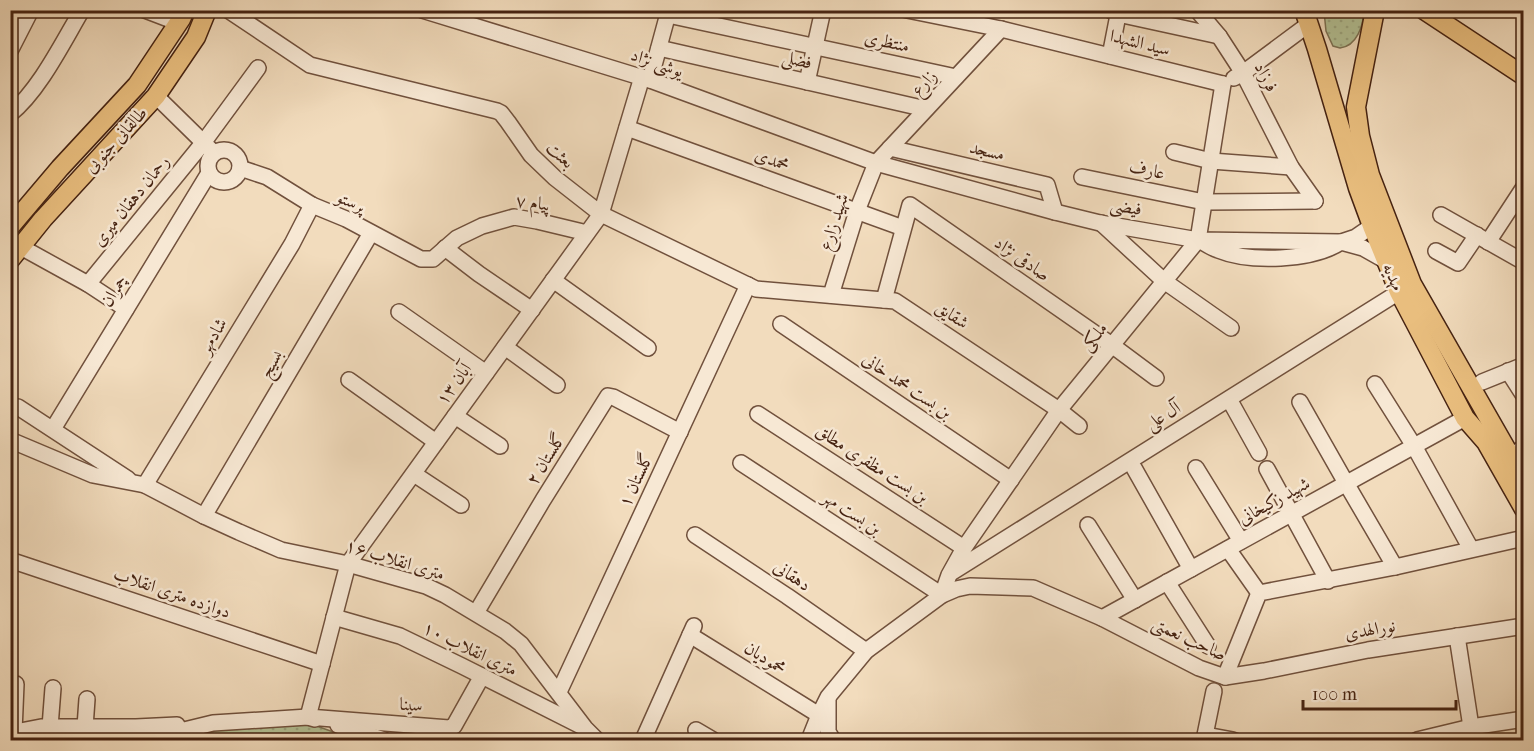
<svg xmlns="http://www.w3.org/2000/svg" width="1534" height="751" font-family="'IM FELL French Canon',Amiri,serif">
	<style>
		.grass { fill: url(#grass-dots); stroke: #7d7254; stroke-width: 1.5 }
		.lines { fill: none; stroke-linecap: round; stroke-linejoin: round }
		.minor-casing { stroke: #71513d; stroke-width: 18 }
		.major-casing { stroke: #462312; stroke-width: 21 }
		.minor { stroke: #f7e8d4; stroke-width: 15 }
		.major { stroke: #e9be7e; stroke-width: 18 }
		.labels { text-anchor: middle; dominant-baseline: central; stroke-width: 5; stroke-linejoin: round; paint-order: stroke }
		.street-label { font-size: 18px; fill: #462312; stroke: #f7e8d4 }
	</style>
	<defs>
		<pattern id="grass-dots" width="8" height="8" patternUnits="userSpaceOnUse" patternTransform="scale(1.5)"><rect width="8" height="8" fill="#b4c296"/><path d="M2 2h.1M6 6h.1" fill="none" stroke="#9ca680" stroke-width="1.8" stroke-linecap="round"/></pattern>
	</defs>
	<rect width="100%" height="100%" fill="#f2dcbd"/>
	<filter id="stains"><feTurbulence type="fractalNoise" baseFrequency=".00333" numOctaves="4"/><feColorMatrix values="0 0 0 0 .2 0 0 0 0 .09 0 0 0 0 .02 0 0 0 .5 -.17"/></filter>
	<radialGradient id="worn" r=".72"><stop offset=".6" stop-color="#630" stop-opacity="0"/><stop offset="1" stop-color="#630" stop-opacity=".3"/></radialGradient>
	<!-- grass -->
	<g class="grass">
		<path d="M1324,11H1364C1363,26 1357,46 1340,48L1333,46L1326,31Z"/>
		<polygon points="308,723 356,740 164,740 214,729"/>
	</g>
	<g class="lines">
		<defs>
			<g id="minor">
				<polyline points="145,10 179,23"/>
				<polyline points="228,10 310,65 497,111 501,113 508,122 531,155 555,178 601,214 756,289 895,301 1059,410 1079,426"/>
				<polyline points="422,10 650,80 876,163 1055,212 1100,223 1198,240 1341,242 1356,237 1372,226"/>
				<polyline points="907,10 1001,29 1223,84"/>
				<polyline points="1110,10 1118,14 1219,36"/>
				<polyline points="1197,10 1219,36 1243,73 1291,167 1315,201"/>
				<polyline points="668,15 956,77"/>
				<polyline points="659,48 926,109"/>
				<polyline points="10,51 31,10"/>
				<polyline points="1110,56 1119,10"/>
				<polyline points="1234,78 1243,73 1309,24"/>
				<polyline points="650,80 669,10"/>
				<polyline points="807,82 823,10"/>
				<polyline points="156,96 210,149"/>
				<path d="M10,114C39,91 63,42 82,10"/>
				<polyline points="627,128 903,228"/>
				<polyline points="890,148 1047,185 1055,212"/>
				<circle cx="224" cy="166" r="16"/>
				<polyline points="1174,152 1211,161 1291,167"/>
				<polyline points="240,168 267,177 312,205 346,219 421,259 433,259 457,238 482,226 514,217 537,221 587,233"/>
				<polyline points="1082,177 1204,202 1315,201"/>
				<polyline points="1441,215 1522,261"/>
				<polyline points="1101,223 1164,281 1231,328"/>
				<path d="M1201,241C1206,244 1212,248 1218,250C1250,263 1312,261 1341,242L1363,248L1386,261"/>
				<polyline points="1488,242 1524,187"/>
				<polyline points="21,247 88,284 126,309"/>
				<polyline points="445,248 479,274 532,310"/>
				<polyline points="1436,251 1458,263 1477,235"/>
				<polyline points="553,280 648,348"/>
				<polyline points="88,284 203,143 258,68"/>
				<polyline points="831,295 857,211 876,163 1001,29"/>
				<polyline points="884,300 910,205 1113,346 1156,378"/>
				<polyline points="399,312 486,373"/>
				<polyline points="781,324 1011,480"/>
				<polyline points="505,347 557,385"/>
				<polyline points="1508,371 1524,396"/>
				<polyline points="349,380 436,442"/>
				<polyline points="1482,382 1524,365"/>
				<polyline points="1375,384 1414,446 1471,549"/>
				<polyline points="1229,399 1259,453"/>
				<polyline points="1300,402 1346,483 1395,567"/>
				<polyline points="10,413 13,409 18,407 128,479"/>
				<polyline points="758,414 964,548"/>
				<polyline points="455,416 500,446"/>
				<polyline points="53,429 209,173"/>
				<polyline points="10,440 93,475 145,485 204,516 239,532 281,550 348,564 426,586 445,595 505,631 521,644 585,728 597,740"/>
				<polyline points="1511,457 1524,447"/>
				<polyline points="741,463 942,595 949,575 964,548 1059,410 1198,240 1223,84"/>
				<polyline points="1134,468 1191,569"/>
				<polyline points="1196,468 1241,541"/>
				<polyline points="1267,469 1328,581"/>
				<polyline points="414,474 461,505"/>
				<polyline points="145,485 292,244 312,205"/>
				<polyline points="204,516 371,233"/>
				<polyline points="1088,525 1135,600"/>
				<polyline points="695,535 787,596 866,651"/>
				<polyline points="1228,549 1259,593"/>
				<polyline points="10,560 322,664"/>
				<polyline points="951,573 1399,292"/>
				<polyline points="1167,582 1208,646"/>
				<polyline points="476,613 543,500 608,396 613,397 680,432"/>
				<polyline points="334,617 400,636 462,666 583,727"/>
				<polyline points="1102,618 1465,418"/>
				<polyline points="690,635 819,715"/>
				<polyline points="1457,636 1473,740"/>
				<polyline points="482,676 454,726 449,728 308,717 348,564 601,214 642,77"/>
				<polyline points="1225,677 1259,593 1395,567 1524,538"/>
				<polyline points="559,692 748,285"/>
				<polyline points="828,699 828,732 833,740"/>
				<polyline points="338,725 384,740"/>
				<polyline points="50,727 53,688"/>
				<polyline points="85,727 87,699"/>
				<polyline points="696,730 713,740"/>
				<polyline points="14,732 16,684"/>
				<polyline points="10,733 41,727 136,727 177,725"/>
				<polyline points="1206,735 1233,740"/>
				<polyline points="143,740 213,723 308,717 315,719"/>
				<polyline points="643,740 694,626"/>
				<polyline points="809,740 819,715 828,697 866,651 942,595 956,589 970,586 1033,588 1102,618 1199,668 1225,677 1264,671 1368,650 1524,626"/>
				<polyline points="1204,740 1214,691"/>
				<polyline points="1417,740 1471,727 1524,719"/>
			</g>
			<g id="major">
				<polyline points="1304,10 1317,49 1358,188 1372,226 1399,292 1465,418 1486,442 1524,509"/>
				<polyline points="1375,10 1356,107 1360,136 1370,175 1412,284 1524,480"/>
				<polyline points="1424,10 1524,76"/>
				<polyline points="10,227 60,168 137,85 181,19 185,10"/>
				<polyline points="10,260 43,219 156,96 196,37 207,10"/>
			</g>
		</defs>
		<!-- minor casing -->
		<use href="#minor" class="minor-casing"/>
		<!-- major casing -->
		<use href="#major" class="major-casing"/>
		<!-- minor -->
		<use href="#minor" class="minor"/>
		<!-- major -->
		<use href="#major" class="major"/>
	</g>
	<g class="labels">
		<!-- street labels -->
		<g class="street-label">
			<text transform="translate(887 42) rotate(12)">منتظری</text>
			<text transform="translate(1140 43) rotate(14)">سید الشهدا</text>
			<text transform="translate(797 60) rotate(13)">فضلی</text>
			<text transform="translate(657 63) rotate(19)">یوشی نژاد</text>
			<text transform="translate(1266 77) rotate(62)">فرزاد</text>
			<text transform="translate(924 83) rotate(-47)">زارع</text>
			<text transform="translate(116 140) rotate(-47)">طالقانی جنوبی</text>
			<text transform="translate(987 151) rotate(13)">مسجد</text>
			<text transform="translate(560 155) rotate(42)">بعثت</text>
			<text transform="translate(772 160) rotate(20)">محمدی</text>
			<text transform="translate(1147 170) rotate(12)">عارف</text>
			<text transform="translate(131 201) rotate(-51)">رحمان دهقان میری</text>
			<text transform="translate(351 202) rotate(25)">پرستو</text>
			<text transform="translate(533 203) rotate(7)">پیام ۷</text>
			<text transform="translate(1126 207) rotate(10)">فیضی</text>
			<text transform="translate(834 222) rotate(-72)">شهید زارع</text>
			<text transform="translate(1022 259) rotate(35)">صادقی نژاد</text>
			<text transform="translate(1393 277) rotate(66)">مهدیه</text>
			<text transform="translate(114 291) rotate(-58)">چمران</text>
			<text transform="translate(952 315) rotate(34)">شقایق</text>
			<text transform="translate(213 336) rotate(-59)">شادمهر</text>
			<text transform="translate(1094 337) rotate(-51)">ملکی</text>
			<text transform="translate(271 364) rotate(-60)">بسیج</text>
			<text transform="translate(454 384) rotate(-54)">۱۳ آبان</text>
			<text transform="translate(907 386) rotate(34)">بن بست محمد خانی</text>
			<text transform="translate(1163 416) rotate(-32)">آل علی</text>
			<text transform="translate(546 459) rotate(-58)">گلستان ۲</text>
			<text transform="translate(872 464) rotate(33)">بن بست مظفری مطلق</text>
			<text transform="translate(636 480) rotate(-65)">گلستان ۱</text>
			<text transform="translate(1274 501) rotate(-29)">شهید زکیخانی</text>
			<text transform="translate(852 513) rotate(33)">بن بست مهر</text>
			<text transform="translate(395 560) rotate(17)">۱۶ متری انقلاب</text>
			<text transform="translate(792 576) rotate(34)">دهقانی</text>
			<text transform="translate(172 593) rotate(19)">دوازده متری انقلاب</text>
			<text transform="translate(1370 630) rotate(-10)">نورالهدی</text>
			<text transform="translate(1189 639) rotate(25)">صاحب نعمتی</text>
			<text transform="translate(470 649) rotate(26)">۱۰ متری انقلاب</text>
			<text transform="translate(765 658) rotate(32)">محمودیان</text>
			<text transform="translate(411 705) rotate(4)">سینا</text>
		</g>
	</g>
	<!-- margin -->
	<rect width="1534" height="751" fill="none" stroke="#f2dcbd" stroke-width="36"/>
	<rect x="12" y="12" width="1510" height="727" fill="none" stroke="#462312" stroke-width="3"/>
	<rect x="18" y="18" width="1498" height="715" fill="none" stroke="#462312" stroke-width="1.5"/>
	<!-- scale -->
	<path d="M1303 700v9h153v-9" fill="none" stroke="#462312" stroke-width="3"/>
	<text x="1312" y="700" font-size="18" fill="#462312" stroke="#f7e8d4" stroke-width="4.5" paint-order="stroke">100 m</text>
	<rect width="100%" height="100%" filter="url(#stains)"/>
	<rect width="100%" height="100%" fill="url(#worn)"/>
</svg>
